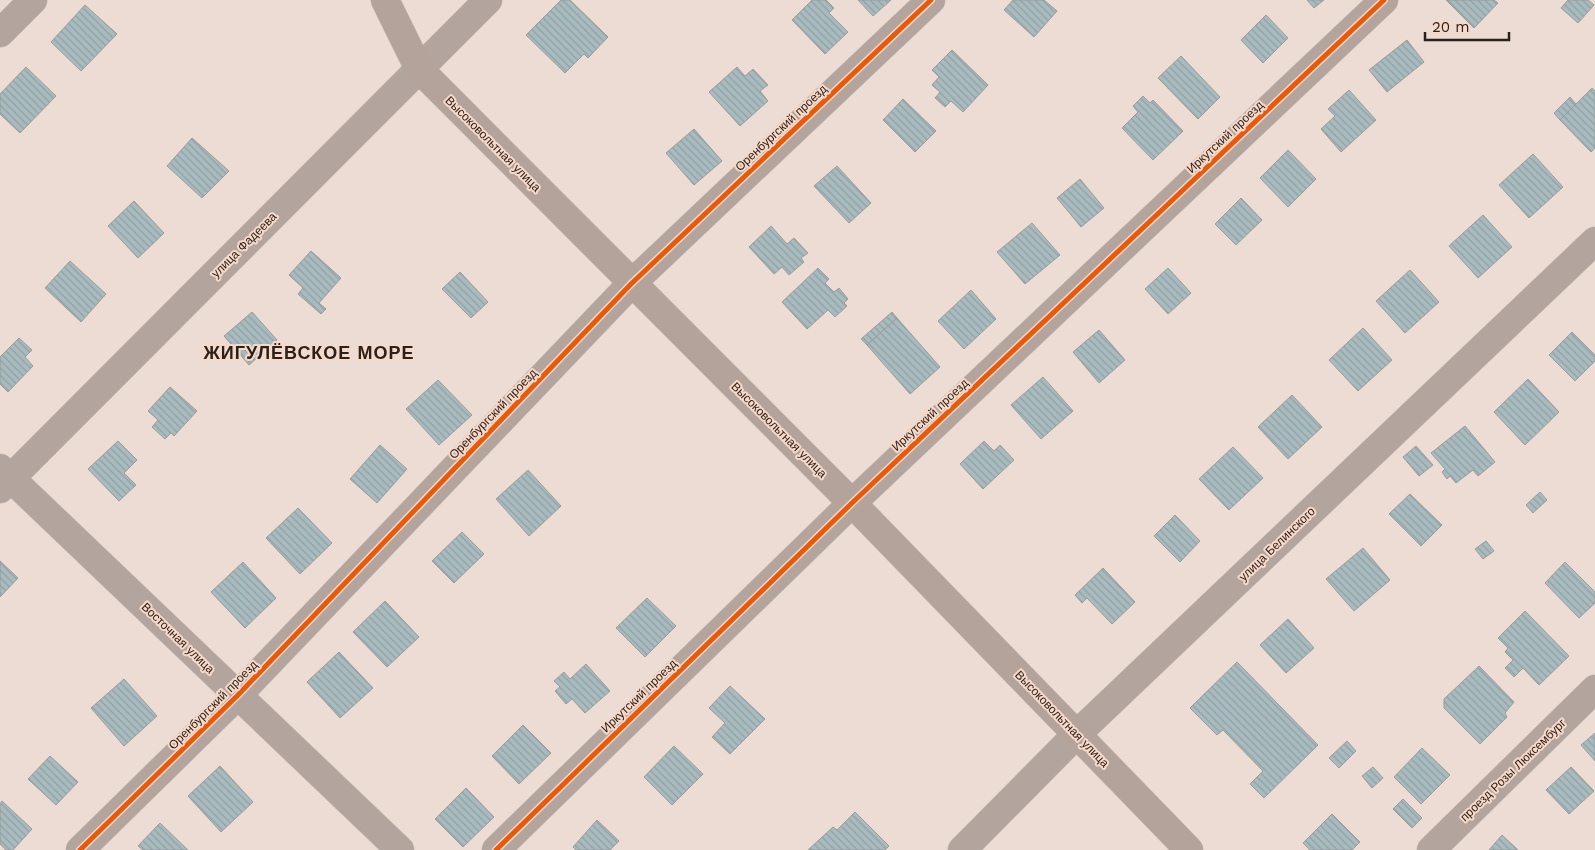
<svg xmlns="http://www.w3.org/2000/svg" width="1595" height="850" font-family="'Work Sans',sans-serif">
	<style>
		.building { fill: url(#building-back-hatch); stroke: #9c9b99 }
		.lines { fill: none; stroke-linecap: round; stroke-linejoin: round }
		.street-casing { stroke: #c7bbb4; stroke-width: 29 }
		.secondary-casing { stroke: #c7bbb4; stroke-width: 29 }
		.street { stroke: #b3a59d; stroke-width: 28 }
		.secondary { stroke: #b3a39b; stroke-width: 28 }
		.cycleway-casing { stroke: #f6d9c9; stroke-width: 8 }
		.cycleway { stroke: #e8590c; stroke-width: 5 }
		.labels { text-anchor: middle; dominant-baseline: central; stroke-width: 4; stroke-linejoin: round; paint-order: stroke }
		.street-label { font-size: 12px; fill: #2b211b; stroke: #f6d9c9 }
		.district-label { font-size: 18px; font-weight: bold; letter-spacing: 1px; fill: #2b211b; stroke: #f6d9c9 }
	</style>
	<defs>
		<pattern id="building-back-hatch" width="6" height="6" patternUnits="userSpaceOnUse" patternTransform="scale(1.25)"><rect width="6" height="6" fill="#a8bbbf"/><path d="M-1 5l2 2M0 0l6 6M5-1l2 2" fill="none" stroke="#91a0a4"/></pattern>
	</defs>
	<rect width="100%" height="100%" fill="#ecdcd4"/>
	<!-- building -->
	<g class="building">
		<polygon points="561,0 570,0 608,37 588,58 584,54 565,73 526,35"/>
		<polygon points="812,0 826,0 834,8 829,13 848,32 825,54 792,20"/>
		<polygon points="858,0 891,0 873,16"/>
		<polygon points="1013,0 1044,0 1057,11 1034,37 1004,10"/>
		<polygon points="1307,0 1324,0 1314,8"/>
		<polygon points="1446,0 1494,0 1498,3 1474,28"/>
		<polygon points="1568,0 1588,0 1594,5 1578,23 1561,8"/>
		<polygon points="85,5 117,34 81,71 51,42"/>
		<polygon points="1266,15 1288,38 1263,63 1241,40"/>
		<polygon points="1407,40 1424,62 1387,92 1369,70"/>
		<polygon points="952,50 988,85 963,112 951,101 945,107 935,98 940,92 932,85 939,77 932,70"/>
		<polygon points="1181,56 1220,97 1198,119 1158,78"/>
		<polygon points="26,67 56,96 20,133 0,114 0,94"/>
		<polygon points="737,67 745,76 753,69 768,85 760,91 768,101 740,126 709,92"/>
		<polygon points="1592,88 1595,91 1595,148 1591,152 1560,120"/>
		<polygon points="1349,90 1376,120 1341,152 1321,129 1335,116 1328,109"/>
		<polygon points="1143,96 1150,103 1153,100 1183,131 1153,160 1122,128 1138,112 1133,106"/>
		<polygon points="1570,97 1576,104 1560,120 1554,113"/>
		<polygon points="903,99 936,131 915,152 883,120"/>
		<polygon points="694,129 722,161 694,185 666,153"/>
		<polygon points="192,138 229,171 202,198 167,166"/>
		<polygon points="1288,150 1316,179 1288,207 1260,178"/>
		<polygon points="1533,154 1563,187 1529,218 1499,185"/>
		<polygon points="837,166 871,203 849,223 814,186"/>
		<polygon points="1080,179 1104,208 1081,227 1057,198"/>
		<polygon points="1241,198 1262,220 1236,245 1215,224"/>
		<polygon points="134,201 164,233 138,258 108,226"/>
		<polygon points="1483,215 1512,247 1478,278 1449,246"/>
		<polygon points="1032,223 1060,255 1025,284 997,252"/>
		<polygon points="771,226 787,244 794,238 808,253 801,258 804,262 789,275 782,267 774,274 749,247"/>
		<polygon points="311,251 341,278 319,303 326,309 321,314 298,294 303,288 289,275"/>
		<polygon points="70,261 106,294 81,322 45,288"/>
		<polygon points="818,268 829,279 825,283 834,292 839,288 848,299 844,303 847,306 835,317 828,310 807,329 782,302"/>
		<polygon points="1168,268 1191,293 1168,314 1145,289"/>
		<polygon points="1410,270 1439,302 1405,333 1376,301"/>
		<polygon points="460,272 488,302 471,318 442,289"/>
		<polygon points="971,290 996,319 964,349 938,321"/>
		<polygon points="252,312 277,340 249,365 224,336"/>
		<polygon points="892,312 897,318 867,345 861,339"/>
		<polygon points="897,318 940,367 910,394 867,345"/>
		<polygon points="1363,328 1392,360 1358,391 1329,360"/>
		<polygon points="1099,330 1125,360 1099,383 1073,352"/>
		<polygon points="1572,332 1595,355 1595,361 1575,381 1549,355"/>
		<polygon points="19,338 32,350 25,357 33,366 8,392 0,384 0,357"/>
		<polygon points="1043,377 1073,411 1041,439 1011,405"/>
		<polygon points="1528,379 1559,412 1525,445 1494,412"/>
		<polygon points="438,380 472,415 439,445 406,409"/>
		<polygon points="170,387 197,411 174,436 171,433 165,439 152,427 158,420 148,411"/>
		<polygon points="1292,395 1322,427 1288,459 1258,427"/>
		<polygon points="1465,426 1495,462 1478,476 1473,470 1456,483 1450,476 1447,479 1442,472 1445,469 1431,453"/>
		<polygon points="118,441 137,460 124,473 136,485 119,501 88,469"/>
		<polygon points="984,441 994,451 1000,445 1014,460 983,489 960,464"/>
		<polygon points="380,445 407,469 377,503 350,479"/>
		<polygon points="1416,446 1433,465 1419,476 1403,457"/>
		<polygon points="1233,447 1263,478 1229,510 1199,479"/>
		<polygon points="528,470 561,506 529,536 496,499"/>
		<polygon points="1540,492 1547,500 1533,513 1526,505"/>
		<polygon points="1410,494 1442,525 1421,546 1389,514"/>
		<polygon points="298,508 332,543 300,574 266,538"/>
		<polygon points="1175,515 1200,541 1180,562 1154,536"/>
		<polygon points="462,532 484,554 454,583 432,561"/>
		<polygon points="1486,541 1494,551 1483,559 1475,549"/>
		<polygon points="1363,548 1390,580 1354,611 1326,579"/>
		<polygon points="0,561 18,578 0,597"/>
		<polygon points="243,562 276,598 245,628 211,592"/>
		<polygon points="1565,562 1595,592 1595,603 1579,618 1545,583"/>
		<polygon points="1103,568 1135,602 1112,624 1087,598 1082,603 1075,595"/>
		<polygon points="647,598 676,626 645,657 616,628"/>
		<polygon points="385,601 419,637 387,667 353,632"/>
		<polygon points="1525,611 1569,656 1539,685 1523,668 1514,677 1505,668 1513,660 1505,652 1508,648 1498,638"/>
		<polygon points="1288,619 1314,648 1286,673 1260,645"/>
		<polygon points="339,652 373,688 340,718 307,682"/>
		<polygon points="1237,662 1318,745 1264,798 1250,784 1263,771 1223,730 1217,735 1190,708"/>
		<polygon points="586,664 610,691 585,713 572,699 566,704 555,691 560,687 554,681 564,672 570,679"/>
		<polygon points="1479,666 1514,702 1505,713 1507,717 1480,744 1444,708 1444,699"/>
		<polygon points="124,679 157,716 124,746 91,708"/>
		<polygon points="730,686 765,719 730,754 712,737 725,723 709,708"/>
		<polygon points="523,725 551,753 519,784 492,756"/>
		<polygon points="1595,733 1595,761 1581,745"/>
		<polygon points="1347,741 1356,751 1339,768 1329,758"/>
		<polygon points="674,746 703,774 672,805 644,777"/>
		<polygon points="1422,748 1450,775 1421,804 1394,777"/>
		<polygon points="50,756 78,782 56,805 28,779"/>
		<polygon points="220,766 253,802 221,832 188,796"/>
		<polygon points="1373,767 1383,778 1372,788 1362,776"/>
		<polygon points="1571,767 1594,791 1569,814 1546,790"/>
		<polygon points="466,788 494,817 463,847 435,819"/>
		<polygon points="1403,799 1422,818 1412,828 1393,809"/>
		<polygon points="2,801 32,829 13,850 6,850 0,844 0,804"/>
		<polygon points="855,812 889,846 885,850 808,850 833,827 837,830"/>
		<polygon points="1332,814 1360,842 1352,850 1310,850 1303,843"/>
		<polygon points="597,820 619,841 610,850 576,850 573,847"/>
		<polygon points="160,823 188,850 143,850 138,846"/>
		<polygon points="1502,835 1518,850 1489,850"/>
	</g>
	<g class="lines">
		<defs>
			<g id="street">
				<polyline points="0,33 33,0"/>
				<polyline points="0,468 400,850"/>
				<polyline points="0,489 488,0"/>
				<polyline points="80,850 238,695 631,284 931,0"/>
				<polyline points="496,850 852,503 1384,0"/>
				<polyline points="962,850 1077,734 1595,241"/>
				<polyline points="1431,850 1595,689"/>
			</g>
			<polyline id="secondary" points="385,0 419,69 852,503 1189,850"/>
		</defs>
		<!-- street casing -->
		<use href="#street" class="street-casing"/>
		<!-- secondary casing -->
		<use href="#secondary" class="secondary-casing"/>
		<!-- street -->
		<use href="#street" class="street"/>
		<!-- secondary -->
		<use href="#secondary" class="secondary"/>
		<defs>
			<g id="cycleway">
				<polyline points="80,850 238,695 631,284 931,0"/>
				<polyline points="496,850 852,503 1384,0"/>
			</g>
		</defs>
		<!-- cycleway casing -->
		<use href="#cycleway" class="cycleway-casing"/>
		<!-- cycleway -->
		<use href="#cycleway" class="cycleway"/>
	</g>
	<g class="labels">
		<!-- street labels -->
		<g class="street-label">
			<text transform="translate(781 128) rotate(-43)">Оренбургский проезд</text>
			<text transform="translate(1225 137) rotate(-43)">Иркутский проезд</text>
			<text transform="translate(493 144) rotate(45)">Высоковольтная улица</text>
			<text transform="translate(244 245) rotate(-45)">улица Фадеева</text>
			<text transform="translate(493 414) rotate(-46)">Оренбургский проезд</text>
			<text transform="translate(930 415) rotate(-43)">Иркутский проезд</text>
			<text transform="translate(779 430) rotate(45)">Высоковольтная улица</text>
			<text transform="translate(1277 544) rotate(-44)">улица Белинского</text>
			<text transform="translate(178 638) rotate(44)">Восточная улица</text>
			<text transform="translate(639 696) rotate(-44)">Иркутский проезд</text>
			<text transform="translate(213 705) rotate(-45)">Оренбургский проезд</text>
			<text transform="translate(1062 719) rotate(46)">Высоковольтная улица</text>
			<text transform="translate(1513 770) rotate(-44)">проезд Розы Люксембург</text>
		</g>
		<!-- district labels -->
		<g class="district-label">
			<text x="309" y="352">ЖИГУЛЁВСКОЕ МОРЕ</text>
		</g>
	</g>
	<!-- scale -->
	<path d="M1425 32v8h84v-8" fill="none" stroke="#2b211b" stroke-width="2.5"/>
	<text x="1432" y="32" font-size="15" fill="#2b211b" stroke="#f6d9c9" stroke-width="4" paint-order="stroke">20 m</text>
</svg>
